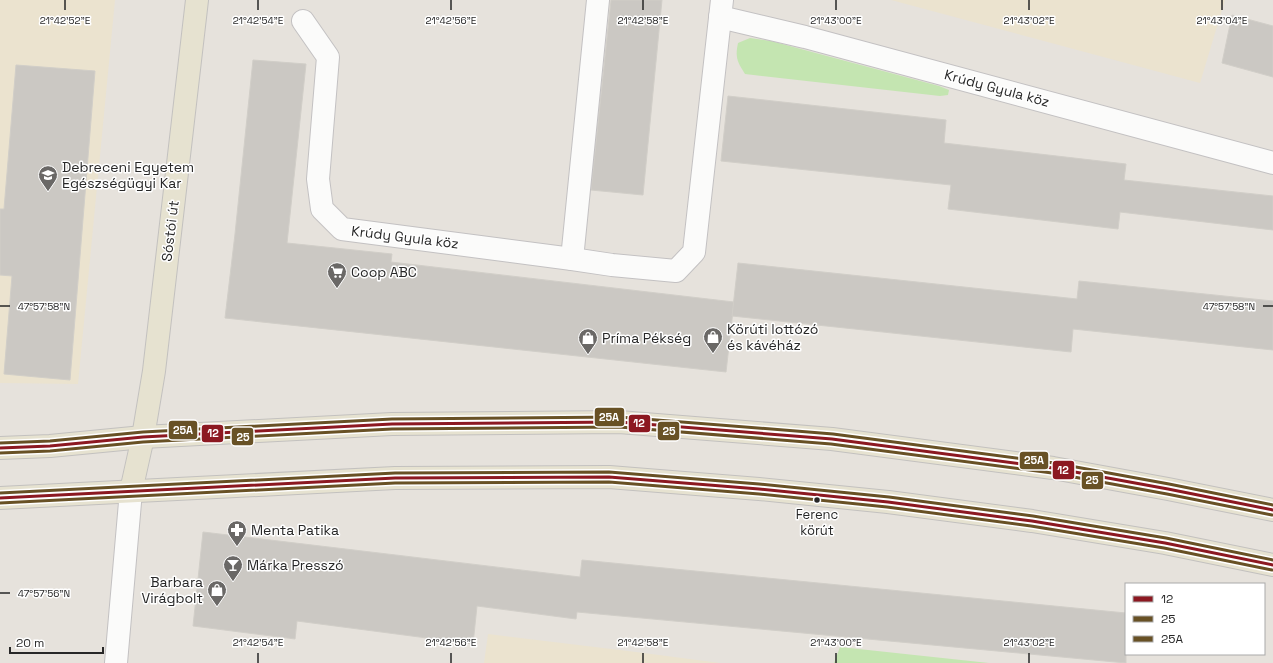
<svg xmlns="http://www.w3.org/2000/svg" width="1273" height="663" font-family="'Space Grotesk',sans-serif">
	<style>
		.education { fill: #ebe3cf }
		.green { fill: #c4e5b1 }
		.building { fill: #cbc8c3; stroke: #d1cec8 }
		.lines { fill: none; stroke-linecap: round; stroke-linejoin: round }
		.minor-casing { stroke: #c3c1c2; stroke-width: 24 }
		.major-casing { stroke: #c3c1bf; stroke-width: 24 }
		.minor { stroke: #fbfbfa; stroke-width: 22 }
		.major { stroke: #e6e2d0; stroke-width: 22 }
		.bus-1-casing { stroke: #fff; stroke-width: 6 }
		.bus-2-casing { stroke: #fff; stroke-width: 6 }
		.bus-3-casing { stroke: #fff; stroke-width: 6 }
		.bus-1 { stroke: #8c1821; stroke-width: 3 }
		.bus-2 { stroke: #685125; stroke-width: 3 }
		.bus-3 { stroke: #685125; stroke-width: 3 }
		.ticks { fill: none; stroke: #272727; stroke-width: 1.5 }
		.bus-dot { fill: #272727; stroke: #fff; stroke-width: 1.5 }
		.labels { text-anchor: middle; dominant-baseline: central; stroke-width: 3; stroke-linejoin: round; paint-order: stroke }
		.bus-label { font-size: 13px; fill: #272727; stroke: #fff }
		.street-label { font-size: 14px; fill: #272727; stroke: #fff }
		.poi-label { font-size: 14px; fill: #272727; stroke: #fff; text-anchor: start }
		.ticks-label { font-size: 10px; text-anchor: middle; fill: #272727; stroke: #fff; stroke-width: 3; stroke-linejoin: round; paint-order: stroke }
		.line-badge { stroke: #fff; stroke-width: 1.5 }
		.badge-label { font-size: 11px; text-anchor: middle; font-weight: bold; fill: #fff }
	</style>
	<rect width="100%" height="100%" fill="#e6e2dc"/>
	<!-- education -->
	<g class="education">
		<polygon points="0,0 115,0 78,384 0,383"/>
		<polygon points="891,0 1225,0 1200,83"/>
		<polygon points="488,634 636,652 720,663 484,663"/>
	</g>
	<!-- green -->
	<g class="green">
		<path d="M750,38L771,41L939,86L949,90L948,95L940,96L745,74C737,62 735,57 738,43Z"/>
		<polygon points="840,647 989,663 834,663"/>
	</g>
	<!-- building -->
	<g class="building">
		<polygon points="611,0 662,0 643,195 591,190"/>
		<polygon points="1232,15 1273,26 1273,77 1222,63"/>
		<polygon points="253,60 306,64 287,243 392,254 391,262 734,302 726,372 225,318 235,234"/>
		<polygon points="16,65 95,71 70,380 4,374 12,276 0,275 0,209 4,209"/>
		<polygon points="728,96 946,120 944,143 1126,164 1124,180 1273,196 1273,230 1120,212 1118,229 948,209 951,185 721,161"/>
		<polygon points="738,263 1077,299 1079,281 1273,301 1273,350 1073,329 1071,352 732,316"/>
		<polygon points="203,532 580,577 582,560 1126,613 1126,663 577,612 576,619 477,606 473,644 297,621 295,639 193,626"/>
	</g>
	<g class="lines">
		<defs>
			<g id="minor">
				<polyline points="720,17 805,37 1273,163"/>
				<polyline points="303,21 328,57 318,179 322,209 342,229 572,259 612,265 676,271 694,252 722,0"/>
				<polyline points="572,259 598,0"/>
				<polyline points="116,663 131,491"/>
			</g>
			<g id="major">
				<polyline points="0,448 50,446 143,437 392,424 619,422 832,439 1053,468 1168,489 1273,510"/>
				<polyline points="131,491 143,437 154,371 197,0"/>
				<polyline points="0,498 395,478 609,477 759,489 888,502 1032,521 1165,543 1273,565"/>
			</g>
		</defs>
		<!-- minor casing -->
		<use href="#minor" class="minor-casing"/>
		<!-- major casing -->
		<use href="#major" class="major-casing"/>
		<!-- minor -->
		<use href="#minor" class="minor"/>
		<!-- major -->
		<use href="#major" class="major"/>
		<defs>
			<g id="bus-1">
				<polyline points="0,448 50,446 143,437 392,424 619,422 832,439 1053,468 1168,489 1273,510"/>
				<polyline points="0,498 395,478 609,477 759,489 888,502 1032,521 1165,543 1273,565"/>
			</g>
			<g id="bus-2">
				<polyline points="0,453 50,451 143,442 392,429 619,427 831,444 1052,473 1167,494 1272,515"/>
				<polyline points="0,503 395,483 609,482 759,494 887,507 1031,526 1164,548 1272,570"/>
			</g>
			<g id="bus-3">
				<polyline points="0,443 50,441 143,432 392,419 619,417 833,434 1054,463 1169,484 1273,505"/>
				<polyline points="0,493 395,473 609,472 759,484 889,497 1033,516 1166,538 1273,560"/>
			</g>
		</defs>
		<!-- bus-1 casing -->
		<use href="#bus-1" class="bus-1-casing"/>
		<!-- bus-2 casing -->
		<use href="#bus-2" class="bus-2-casing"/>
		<!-- bus-3 casing -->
		<use href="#bus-3" class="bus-3-casing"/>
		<!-- bus-1 -->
		<use href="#bus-1" class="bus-1"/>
		<!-- bus-2 -->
		<use href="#bus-2" class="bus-2"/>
		<!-- bus-3 -->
		<use href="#bus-3" class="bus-3"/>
	</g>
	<!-- ticks -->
	<path class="ticks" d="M65,0V10M258,0V10M451,0V10M643,0V10M836,0V10M1029,0V10M1222,0V10M0,306H10M1263,306H1273M0,593H10M258,653V663M451,653V663M643,653V663M836,653V663M1029,653V663"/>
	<!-- icons -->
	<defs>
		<symbol id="university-pin" viewBox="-11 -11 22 30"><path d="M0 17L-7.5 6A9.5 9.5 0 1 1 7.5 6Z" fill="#6a6866" stroke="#fff"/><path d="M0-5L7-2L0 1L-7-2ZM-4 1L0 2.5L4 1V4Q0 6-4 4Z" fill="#fff"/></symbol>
		<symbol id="supermarket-pin" viewBox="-11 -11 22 30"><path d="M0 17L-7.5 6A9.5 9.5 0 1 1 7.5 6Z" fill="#6a6866" stroke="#fff"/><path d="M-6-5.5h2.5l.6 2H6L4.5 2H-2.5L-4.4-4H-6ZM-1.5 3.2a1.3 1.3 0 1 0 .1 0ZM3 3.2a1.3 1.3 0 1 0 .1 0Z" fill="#fff"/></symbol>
		<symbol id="shop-pin" viewBox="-11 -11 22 30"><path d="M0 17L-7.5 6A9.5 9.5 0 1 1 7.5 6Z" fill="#6a6866" stroke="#fff"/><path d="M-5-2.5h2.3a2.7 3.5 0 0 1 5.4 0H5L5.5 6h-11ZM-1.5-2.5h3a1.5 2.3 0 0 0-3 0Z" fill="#fff"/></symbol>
		<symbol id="pharmacy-pin" viewBox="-11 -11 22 30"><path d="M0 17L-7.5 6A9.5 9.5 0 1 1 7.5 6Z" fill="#6a6866" stroke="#fff"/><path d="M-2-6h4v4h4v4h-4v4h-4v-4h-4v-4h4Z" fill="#fff"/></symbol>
		<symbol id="bar-pin" viewBox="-11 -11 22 30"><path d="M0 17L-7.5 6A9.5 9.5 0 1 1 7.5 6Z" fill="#6a6866" stroke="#fff"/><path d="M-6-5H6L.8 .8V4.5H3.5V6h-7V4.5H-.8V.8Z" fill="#fff"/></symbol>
	</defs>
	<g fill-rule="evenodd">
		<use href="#university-pin" x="37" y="164" width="22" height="30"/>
		<use href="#supermarket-pin" x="326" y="261" width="22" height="30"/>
		<use href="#shop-pin" x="702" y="326" width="22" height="30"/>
		<use href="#shop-pin" x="577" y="327" width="22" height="30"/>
		<use href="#pharmacy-pin" x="226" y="519" width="22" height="30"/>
		<use href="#bar-pin" x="222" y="554" width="22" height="30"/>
		<use href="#shop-pin" x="206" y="579" width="22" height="30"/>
	</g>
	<!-- markers -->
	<circle class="bus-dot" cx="817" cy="500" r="3.5"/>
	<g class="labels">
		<!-- bus labels -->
		<g class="bus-label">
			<text x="817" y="514">Ferenc<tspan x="817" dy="16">körút</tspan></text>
		</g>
		<!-- street labels -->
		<g class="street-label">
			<text transform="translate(997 88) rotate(15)">Krúdy Gyula köz</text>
			<text transform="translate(170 231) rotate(-83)">Sóstói út</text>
			<text transform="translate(405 237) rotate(7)">Krúdy Gyula köz</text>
		</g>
		<!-- poi labels -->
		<g class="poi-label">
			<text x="62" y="167">Debreceni Egyetem<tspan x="62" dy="16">Egészségügyi Kar</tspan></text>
			<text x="351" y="272">Coop ABC</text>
			<text x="727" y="329">Körúti lottózó<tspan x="727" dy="16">és kávéház</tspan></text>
			<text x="602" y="338">Príma Pékség</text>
			<text x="251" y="530">Menta Patika</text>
			<text x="247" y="565">Márka Presszó</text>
			<text x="203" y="582" text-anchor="end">Barbara<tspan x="203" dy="16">Virágbolt</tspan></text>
		</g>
	</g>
	<g class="ticks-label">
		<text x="65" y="24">21°42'52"E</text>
		<text x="258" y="24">21°42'54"E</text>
		<text x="451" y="24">21°42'56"E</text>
		<text x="643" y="24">21°42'58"E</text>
		<text x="836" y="24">21°43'00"E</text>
		<text x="1029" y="24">21°43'02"E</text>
		<text x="1222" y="24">21°43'04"E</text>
		<text x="44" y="310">47°57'58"N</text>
		<text x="1229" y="310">47°57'58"N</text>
		<text x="44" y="597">47°57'56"N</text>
		<text x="258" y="646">21°42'54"E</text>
		<text x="451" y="646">21°42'56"E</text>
		<text x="643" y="646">21°42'58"E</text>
		<text x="836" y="646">21°43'00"E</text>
		<text x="1029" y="646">21°43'02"E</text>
	</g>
	<g class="line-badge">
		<rect x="594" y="407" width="31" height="20" rx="4" fill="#685125"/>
		<rect x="628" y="414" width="23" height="19" rx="4" fill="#8c1821"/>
		<rect x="168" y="420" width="30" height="20" rx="4" fill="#685125"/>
		<rect x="657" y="421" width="23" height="20" rx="4" fill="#685125"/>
		<rect x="201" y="424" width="23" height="19" rx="4" fill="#8c1821"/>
		<rect x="231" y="427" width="23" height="19" rx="4" fill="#685125"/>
		<rect x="1019" y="451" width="30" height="19" rx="4" fill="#685125"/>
		<rect x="1052" y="460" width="23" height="20" rx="4" fill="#8c1821"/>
		<rect x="1081" y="471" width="23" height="19" rx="4" fill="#685125"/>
	</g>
	<g class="badge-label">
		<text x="609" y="421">25A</text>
		<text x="639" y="427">12</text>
		<text x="183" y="434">25A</text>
		<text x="669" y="435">25</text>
		<text x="213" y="437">12</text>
		<text x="243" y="441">25</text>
		<text x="1034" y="464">25A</text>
		<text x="1063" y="474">12</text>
		<text x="1092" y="484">25</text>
	</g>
	<!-- legend -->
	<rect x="1125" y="583" width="140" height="72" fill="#ffffff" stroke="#a9a9a9"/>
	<rect x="1133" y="596" width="20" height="6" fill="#8c1821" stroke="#a9a9a9"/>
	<text x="1161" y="603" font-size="12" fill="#272727">12</text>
	<rect x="1133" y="616" width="20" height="6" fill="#685125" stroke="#a9a9a9"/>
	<text x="1161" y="623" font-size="12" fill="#272727">25</text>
	<rect x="1133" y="636" width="20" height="6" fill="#685125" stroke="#a9a9a9"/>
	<text x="1161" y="643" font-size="12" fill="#272727">25A</text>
	<!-- scale -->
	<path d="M10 647v6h93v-6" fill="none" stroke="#272727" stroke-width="2"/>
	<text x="16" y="647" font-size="12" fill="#272727" stroke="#ffffff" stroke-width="3" paint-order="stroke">20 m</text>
</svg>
